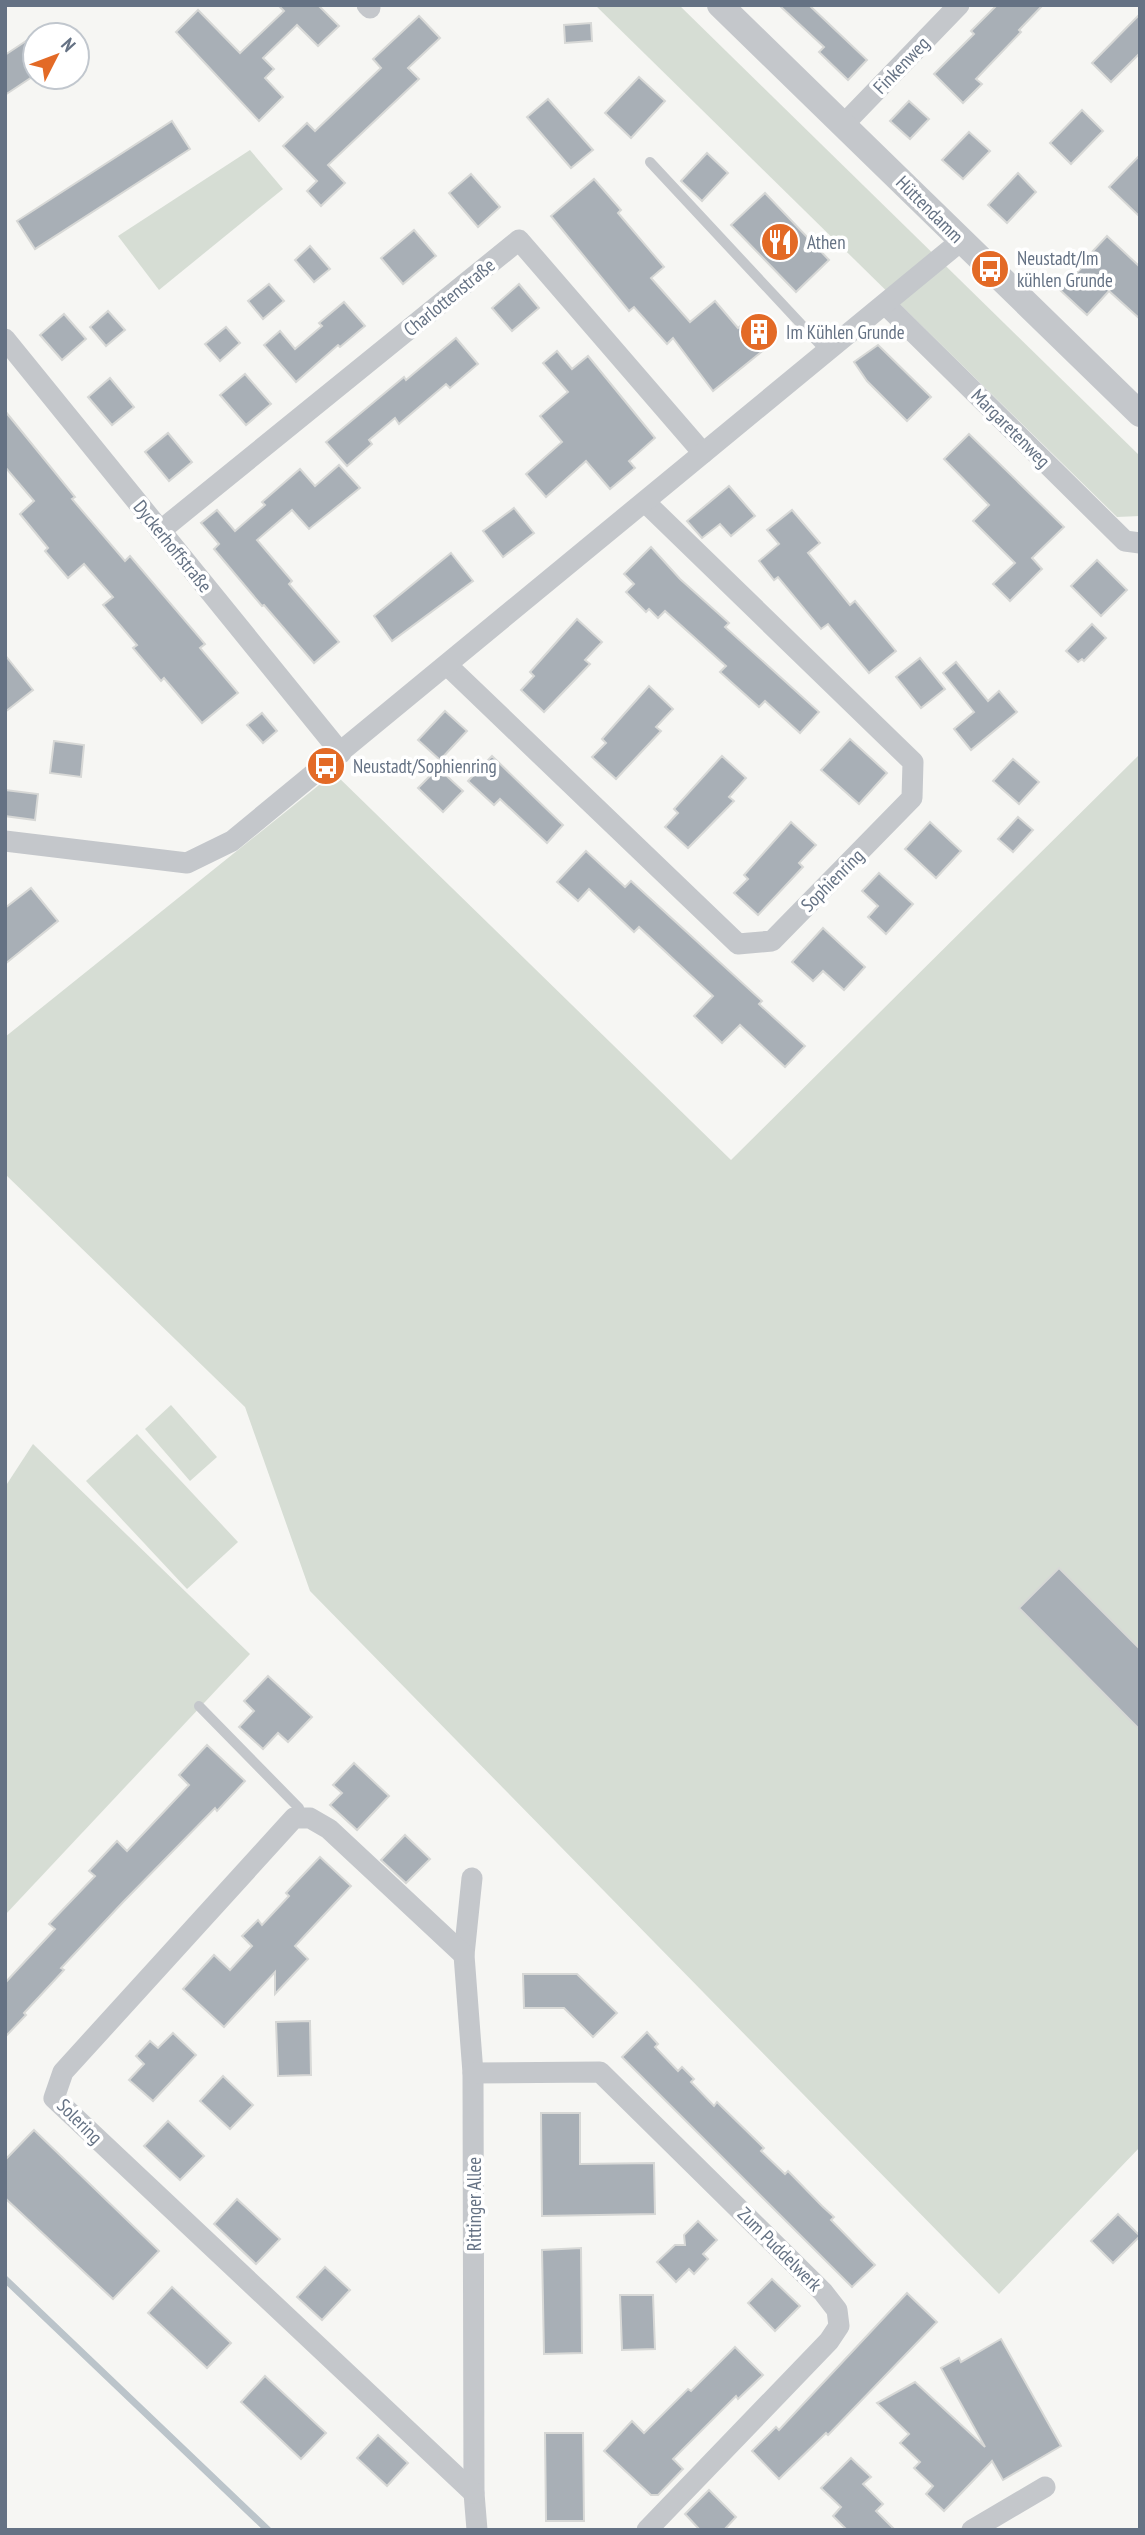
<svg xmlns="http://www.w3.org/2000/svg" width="1145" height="2535" font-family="'PT Sans Narrow',sans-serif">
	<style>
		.green { fill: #d6ddd4 }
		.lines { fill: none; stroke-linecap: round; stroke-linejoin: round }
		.stream { stroke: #bbc4ca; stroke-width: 7 }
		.building { fill: #a8afb6; stroke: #d7d8d6; stroke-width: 2 }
		.service { stroke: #c4c7cb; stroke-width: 10 }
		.minor { stroke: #c4c7cb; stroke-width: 21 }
		.tertiary { stroke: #c4c7cb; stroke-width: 26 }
		.labels { text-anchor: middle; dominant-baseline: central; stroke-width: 7; stroke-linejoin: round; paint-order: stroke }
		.street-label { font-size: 19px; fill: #657284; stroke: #fff }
		.poi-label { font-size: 19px; fill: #657284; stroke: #fff; text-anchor: start }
	</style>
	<rect width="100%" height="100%" fill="#f6f6f3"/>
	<!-- green -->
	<g class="green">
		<polygon points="595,5 679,5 1140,456 1140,516 1117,517"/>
		<polygon points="250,150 283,189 159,290 118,236"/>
		<polygon points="1140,754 1140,2147 999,2294 310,1591 245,1407 5,1174 5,1037 334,773 731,1160"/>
		<polygon points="171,1405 217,1457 190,1481 145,1429"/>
		<polygon points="137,1434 238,1542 187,1589 86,1481"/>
		<polygon points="33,1444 250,1654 5,1915 5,1487"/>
	</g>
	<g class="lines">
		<!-- stream -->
		<polyline class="stream" points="5,2279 268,2530"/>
	</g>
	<!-- building -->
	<g class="building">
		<polygon points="278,5 318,5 339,26 318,46 297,25 263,58 274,69 265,78 283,97 259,121 176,32 198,10 240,53 284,11"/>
		<polygon points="779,5 809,5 867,60 848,80 819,52 824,47"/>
		<polygon points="997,5 1043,5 1019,30 1021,32 976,79 982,84 963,103 934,74 974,34 971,31"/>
		<polygon points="1140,14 1140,53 1111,82 1092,63"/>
		<polygon points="419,16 440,38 408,68 419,79 328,165 345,183 321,206 307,191 317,181 283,146 307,123 315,131 381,68 373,59"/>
		<polygon points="591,23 592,41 565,43 564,25"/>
		<polygon points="35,35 35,75 5,95 5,55"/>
		<polygon points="639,77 665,101 631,138 605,113"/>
		<polygon points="548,99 593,150 571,168 527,117"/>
		<polygon points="909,101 929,119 910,139 890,121"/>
		<polygon points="1082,110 1103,131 1071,164 1050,143"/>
		<polygon points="172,121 190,149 35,249 17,221"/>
		<polygon points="969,132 990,151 963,179 942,160"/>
		<polygon points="707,153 728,173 702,201 681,181"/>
		<polygon points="1140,155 1140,217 1109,187"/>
		<polygon points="1018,173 1036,192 1007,223 988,205"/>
		<polygon points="471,174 500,207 478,227 449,193"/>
		<polygon points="594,179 621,210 618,213 664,267 651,278 690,322 715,301 738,328 755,314 776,340 713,391 673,338 667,344 634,307 629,311 551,216"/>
		<polygon points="765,193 829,260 796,292 731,225"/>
		<polygon points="414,230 436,256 403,284 381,258"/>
		<polygon points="1107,236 1140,267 1140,319 1109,291 1087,315 1060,290 1094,255 1091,253"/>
		<polygon points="310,246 330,269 314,282 295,260"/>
		<polygon points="269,284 284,301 263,319 248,301"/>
		<polygon points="519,284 539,308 512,331 492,308"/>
		<polygon points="344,302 365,326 340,347 338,345 296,382 264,345 280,331 295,349 322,326 319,323"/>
		<polygon points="108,311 125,330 106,346 90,327"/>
		<polygon points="64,314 86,339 62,360 40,335"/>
		<polygon points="226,327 240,343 220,361 205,344"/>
		<polygon points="456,338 478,364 450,388 446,384 399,424 395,418 369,440 372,444 347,466 326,442 404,377 406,380"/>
		<polygon points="878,345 931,397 907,421 867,381 854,362"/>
		<polygon points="557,351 572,369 588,356 655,438 629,461 635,468 610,489 586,461 546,497 526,474 562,442 540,416 568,392 543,363"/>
		<polygon points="245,374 271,404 246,425 220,395"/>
		<polygon points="110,378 134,407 112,425 88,397"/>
		<polygon points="5,411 75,497 72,499 125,561 130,556 205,644 200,648 238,693 202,723 164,678 161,681 133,648 137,645 103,605 113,597 84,564 68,578 45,551 48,548 20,514 34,501 5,467"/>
		<polygon points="168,433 192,462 169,481 145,452"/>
		<polygon points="969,434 1064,527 1032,558 1042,569 1010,601 993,584 1015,563 973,521 989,505 944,459"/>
		<polygon points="339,465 360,488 309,529 292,510 257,540 292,581 289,584 339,642 314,663 264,605 262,606 214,549 219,544 201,523 217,510 235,531 265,505 262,502 300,469 315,486"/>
		<polygon points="729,486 755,516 731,536 720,524 702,538 687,521"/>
		<polygon points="514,508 534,533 503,557 483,531"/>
		<polygon points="792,510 820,543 808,553 850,605 855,601 896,651 869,673 828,624 821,629 778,577 774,580 759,561 779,544 767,530"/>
		<polygon points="651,547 680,579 729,623 725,627 819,712 800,733 765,701 759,707 720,672 726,666 665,611 658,618 649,609 646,612 626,592 634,584 624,574"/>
		<polygon points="451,553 473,581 392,641 374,616"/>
		<polygon points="1097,560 1127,590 1101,616 1071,586"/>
		<polygon points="577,619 602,642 585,660 590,664 544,712 521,690 534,676 530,672"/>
		<polygon points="1092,624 1106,638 1084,661 1082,659 1078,662 1066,651"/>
		<polygon points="5,655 33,690 5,712"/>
		<polygon points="920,658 945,689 921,708 896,677"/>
		<polygon points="956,662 988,701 999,691 1017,712 971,750 954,729 974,712 943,673"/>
		<polygon points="649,686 673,709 656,727 661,731 616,779 592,757 606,743 602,739"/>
		<polygon points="445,711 467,731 440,760 418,740"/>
		<polygon points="262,713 277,731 263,743 247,725"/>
		<polygon points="850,739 887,773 859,804 821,770"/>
		<polygon points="54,741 84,745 81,777 50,773"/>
		<polygon points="492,756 563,825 547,843 500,799 494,805 468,781"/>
		<polygon points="722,756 746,778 729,797 734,801 688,848 665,827 678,813 674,809"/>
		<polygon points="1013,759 1039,782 1019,804 993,781"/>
		<polygon points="438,768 463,791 443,812 418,788"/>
		<polygon points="5,790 38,794 35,820 5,816"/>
		<polygon points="1018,817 1033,830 1013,852 998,839"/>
		<polygon points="791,822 816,845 799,863 803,867 758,915 734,893 748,879 744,875"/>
		<polygon points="930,822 961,851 936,878 905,849"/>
		<polygon points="586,851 625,887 631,881 762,1001 759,1004 805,1046 785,1067 740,1025 722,1043 694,1016 713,996 639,927 634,932 589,889 578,901 557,882"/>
		<polygon points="879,873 913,904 886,934 868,917 878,906 862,891"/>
		<polygon points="31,888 58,921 5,964 5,908"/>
		<polygon points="823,928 865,967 844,990 823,971 813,981 792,962"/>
		<polygon points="1059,1568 1140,1649 1140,1730 1019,1608"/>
		<polygon points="268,1676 312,1717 288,1742 278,1733 263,1749 239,1727 254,1711 244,1701"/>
		<polygon points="207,1745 245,1781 217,1811 215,1808 123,1902 61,1968 64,1970 24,2013 26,2015 5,2037 5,1983 55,1929 49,1924 95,1876 89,1871 117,1841 127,1851 189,1785 179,1775"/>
		<polygon points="354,1763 389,1796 357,1830 330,1805 342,1793 333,1785"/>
		<polygon points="405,1835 430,1859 406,1883 381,1860"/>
		<polygon points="320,1857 351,1886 295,1946 308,1959 275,1994 275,1972 224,2027 183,1989 214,1955 230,1970 252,1946 242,1936 258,1920 262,1925 289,1896 286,1893"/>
		<polygon points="523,1974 577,1974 617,2013 593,2037 564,2008 524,2008"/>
		<polygon points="310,2021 311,2075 278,2076 276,2022"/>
		<polygon points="647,2032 658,2044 655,2047 678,2071 682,2067 694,2079 691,2082 714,2106 717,2102 764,2148 761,2151 785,2174 788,2171 822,2206 834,2217 831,2220 875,2265 852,2287 622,2057"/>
		<polygon points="173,2033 196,2055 153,2101 129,2080 144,2064 136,2056 150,2041 158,2048"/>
		<polygon points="223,2076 253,2105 230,2129 200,2101"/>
		<polygon points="541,2113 580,2113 580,2164 654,2163 655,2214 542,2216"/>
		<polygon points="168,2121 204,2156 180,2180 144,2146"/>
		<polygon points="34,2130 159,2251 113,2299 5,2198 5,2160"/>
		<polygon points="237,2199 280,2239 256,2264 214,2224"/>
		<polygon points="1118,2214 1140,2236 1113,2263 1091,2241"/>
		<polygon points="698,2221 717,2240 703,2254 708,2259 694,2274 689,2269 676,2282 657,2262 675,2245 685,2245 684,2235"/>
		<polygon points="581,2248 582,2353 544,2354 542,2250"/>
		<polygon points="325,2267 350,2290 322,2320 297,2297"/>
		<polygon points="772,2279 800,2306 775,2331 748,2303"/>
		<polygon points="172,2287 231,2343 207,2368 148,2313"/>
		<polygon points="907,2293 937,2322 828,2435 826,2433 779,2479 752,2451 776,2427 779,2430"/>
		<polygon points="620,2295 653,2295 655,2349 622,2350"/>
		<polygon points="1001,2339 1061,2446 1003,2480 992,2461 944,2511 926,2494 933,2486 914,2468 920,2462 900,2443 909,2434 877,2403 915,2382 985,2447 941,2368 959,2358 961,2362"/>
		<polygon points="735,2347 763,2375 738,2399 736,2396 673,2459 683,2469 658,2495 651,2495 604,2451 632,2421 644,2433 688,2389 691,2391"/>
		<polygon points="265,2376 326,2433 301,2459 241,2402"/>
		<polygon points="545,2433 583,2433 584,2521 546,2521"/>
		<polygon points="378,2435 408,2463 387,2486 357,2458"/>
		<polygon points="851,2458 871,2477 863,2484 883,2504 876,2511 895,2530 847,2530 833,2516 841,2507 821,2488"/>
		<polygon points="709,2490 736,2517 724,2530 700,2530 685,2514"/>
	</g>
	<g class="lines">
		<!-- service -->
		<g class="service">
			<polyline points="650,162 827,352"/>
			<polyline points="199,1706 299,1808 301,1818"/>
		</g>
		<!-- minor -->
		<g class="minor">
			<polyline points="367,5 370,8"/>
			<polyline points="844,124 959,5"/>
			<polyline points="886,305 1125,541 1140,543"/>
			<polyline points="5,339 341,753"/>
			<polyline points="160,531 519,240 703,453"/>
			<polyline points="447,665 738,944 772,941 912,798 913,762 645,502"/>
			<polyline points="5,841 187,863 232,841 962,240"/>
			<polyline points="472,1878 464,1955 473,2073 474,2493 477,2530"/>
			<polyline points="464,1955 329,1829 310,1818 294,1818 63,2072 54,2098 474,2493"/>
			<polyline points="473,2073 600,2072 823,2292 837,2310 839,2326 829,2341 647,2530"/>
			<polyline points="972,2530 1045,2487"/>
		</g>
		<!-- tertiary -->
		<polyline class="tertiary" points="720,5 1140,414"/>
	</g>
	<!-- icons -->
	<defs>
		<symbol id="restaurant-disc" viewBox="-11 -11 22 22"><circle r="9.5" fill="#e36a26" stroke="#fff"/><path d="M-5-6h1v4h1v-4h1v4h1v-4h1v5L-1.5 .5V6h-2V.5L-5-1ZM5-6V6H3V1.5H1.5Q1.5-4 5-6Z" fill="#fff"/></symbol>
		<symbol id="bus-disc" viewBox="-11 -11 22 22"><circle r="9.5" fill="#e36a26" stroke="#fff"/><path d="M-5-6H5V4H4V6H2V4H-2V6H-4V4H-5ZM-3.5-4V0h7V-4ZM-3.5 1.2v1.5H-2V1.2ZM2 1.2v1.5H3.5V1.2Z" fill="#fff"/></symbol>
		<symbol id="building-disc" viewBox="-11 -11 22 22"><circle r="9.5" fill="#e36a26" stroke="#fff"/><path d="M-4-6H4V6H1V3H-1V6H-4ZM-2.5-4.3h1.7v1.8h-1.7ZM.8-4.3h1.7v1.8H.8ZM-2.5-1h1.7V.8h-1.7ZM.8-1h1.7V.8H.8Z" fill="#fff"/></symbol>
	</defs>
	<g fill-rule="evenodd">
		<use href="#restaurant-disc" x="758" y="220" width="44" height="44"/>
		<use href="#bus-disc" x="968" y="247" width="44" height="44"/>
		<use href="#building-disc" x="737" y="310" width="44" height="44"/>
		<use href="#bus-disc" x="304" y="744" width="44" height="44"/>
	</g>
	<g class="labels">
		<!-- street labels -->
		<g class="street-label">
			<text transform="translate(901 65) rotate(-46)">Finkenweg</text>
			<text transform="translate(930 209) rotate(45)">Hüttendamm</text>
			<text transform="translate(449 297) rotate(-39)">Charlottenstraße</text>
			<text transform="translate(1011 428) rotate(45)">Margaretenweg</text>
			<text transform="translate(173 546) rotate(51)">Dyckerhoffstraße</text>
			<text transform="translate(832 880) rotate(-45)">Sophienring</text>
			<text transform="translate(80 2121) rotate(45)">Solering</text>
			<text transform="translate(474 2204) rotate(-90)">Rittinger Allee</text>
			<text transform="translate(780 2249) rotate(45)">Zum Puddelwerk</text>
		</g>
		<!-- poi labels -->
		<g class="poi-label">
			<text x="807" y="242">Athen</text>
			<text x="1017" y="258">Neustadt/Im<tspan x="1017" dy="22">kühlen Grunde</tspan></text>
			<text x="786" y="332">Im Kühlen Grunde</text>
			<text x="353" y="766">Neustadt/Sophienring</text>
		</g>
	</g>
	<!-- border -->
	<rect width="1145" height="2535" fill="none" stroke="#657284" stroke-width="14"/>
	<!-- north arrow -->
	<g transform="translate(56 56) rotate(48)"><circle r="33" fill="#ffffff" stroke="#c1c7ce" stroke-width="2"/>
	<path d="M0-5L12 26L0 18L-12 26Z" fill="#e36a26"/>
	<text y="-10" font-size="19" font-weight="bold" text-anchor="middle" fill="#657284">N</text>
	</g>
</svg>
